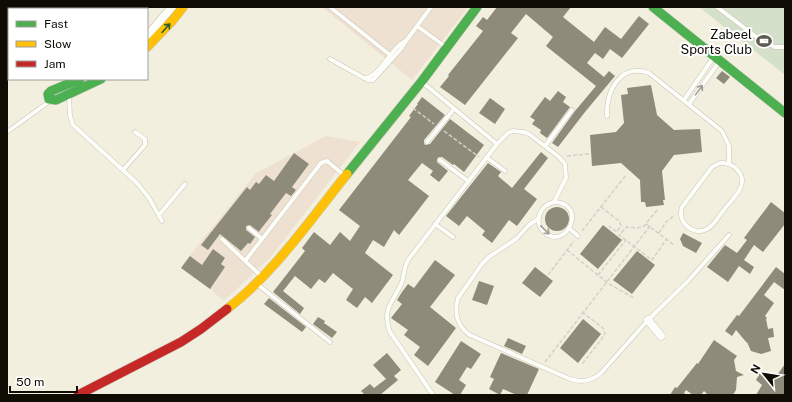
<svg xmlns="http://www.w3.org/2000/svg" width="792" height="402" font-family="'Public Sans',sans-serif">
	<style>
		.commercial { fill: #efe1d2 }
		.green { fill: #d5e0cb }
		.building { fill: #8e8b7b }
		.lines { fill: none; stroke-linecap: round; stroke-linejoin: round }
		.lane-casing { stroke: #c8c5b7; stroke-width: 5 }
		.street-casing { stroke: #c8c5b7; stroke-width: 9 }
		.fast-casing { stroke: #c8c5b7; stroke-width: 10 }
		.slow-casing { stroke: #c8c5b7; stroke-width: 10 }
		.jam-casing { stroke: #c8c5b7; stroke-width: 10 }
		.path { stroke: #d2d0cb; stroke-width: 1.5; stroke-dasharray: 4 2; stroke-linecap: butt }
		.lane { stroke: #fdfdfa; stroke-width: 4 }
		.street { stroke: #fdfdfa; stroke-width: 8 }
		.fast { stroke: #4caf50; stroke-width: 9 }
		.slow { stroke: #ffc107; stroke-width: 9 }
		.jam { stroke: #c62828; stroke-width: 9 }
		.oneway { stroke: #2e5e2a }
		.oneway2 { stroke: #9e9d98 }
		.labels { text-anchor: middle; dominant-baseline: central; stroke-width: 4; stroke-linejoin: round; paint-order: stroke }
		.poi-label { font-size: 13px; fill: #0f0c04; stroke: #fff; text-anchor: end }
	</style>
	<rect width="100%" height="100%" fill="#f3efde"/>
	<!-- commercial -->
	<g class="commercial">
		<polygon points="322,7 468,7 412,80"/>
		<polygon points="326,136 360,142 270,258 224,301 182,265 256,173"/>
	</g>
	<!-- green -->
	<polygon class="green" points="699,7 785,7 785,75"/>
	<!-- building -->
	<g class="building">
		<polygon points="497,7 571,7 563,17 594,42 605,27 621,39 639,16 649,24 622,58 610,49 603,59 595,53 587,63 604,77 609,71 615,76 585,112 558,147 552,143 575,111 596,86 546,46 553,37 526,14 511,33 518,38 465,105 440,87 449,76 448,75 483,31 476,26 483,17 487,20"/>
		<polygon points="722,71 730,77 724,84 716,78"/>
		<polygon points="651,85 657,115 674,130 700,129 702,152 674,155 662,171 665,200 663,200 664,205 646,207 645,202 641,202 640,180 621,163 592,166 590,135 616,132 624,123 621,95 628,94 627,88"/>
		<polygon points="558,91 566,97 563,102 570,107 547,138 540,133 541,130 532,124 535,120 530,117 545,97 550,101"/>
		<polygon points="422,97 445,115 424,140 424,143 425,145 430,144 450,119 484,145 464,172 454,164 453,165 442,157 439,157 437,159 437,162 448,171 439,182 430,175 433,171 422,163 408,180 429,196 399,235 394,230 384,247 373,240 365,253 393,275 372,303 365,297 357,308 346,300 353,289 333,273 325,283 319,279 311,289 295,276 283,291 304,308 300,314 273,292 305,251 302,248 314,232 330,245 340,232 350,241 360,226 339,210 411,117 409,116 418,104 417,104"/>
		<polygon points="490,98 505,109 495,124 479,113"/>
		<polygon points="541,152 548,158 524,189 537,199 517,226 509,220 492,243 482,235 485,231 467,216 459,226 446,216 488,163 501,172 498,176 512,188"/>
		<polygon points="294,153 309,164 292,187 296,190 291,196 286,193 270,214 272,215 260,230 259,232 250,225 246,226 246,230 255,237 250,244 248,243 241,251 220,234 208,250 201,245 247,187 250,190 256,182 259,184 266,175 274,181"/>
		<polygon points="771,202 785,213 785,224 763,252 754,245 744,260 754,267 750,274 739,266 728,282 707,267 725,245 737,253 747,240 744,238"/>
		<circle cx="557" cy="219" r="12"/>
		<polygon points="603,225 622,240 598,269 580,254"/>
		<polygon points="683,233 702,243 696,253 683,246 680,239"/>
		<polygon points="213,249 225,258 221,264 225,267 210,289 181,268 190,256 202,265"/>
		<polygon points="637,251 655,265 632,294 613,280"/>
		<polygon points="435,260 455,275 430,307 456,328 428,366 414,355 420,347 404,335 408,330 391,318 402,304 397,300 402,292 408,284 414,288"/>
		<polygon points="535,267 553,281 540,297 522,283"/>
		<polygon points="776,267 785,274 785,290 774,282 764,295 774,303 765,316 767,318 766,319 768,329 773,328 774,337 768,338 771,351 761,354 751,351 747,342 747,343 736,330 732,336 725,331 737,315 739,316"/>
		<polygon points="479,281 494,286 487,305 472,300"/>
		<polygon points="269,298 306,327 302,332 264,304"/>
		<polygon points="318,317 325,321 324,323 337,332 332,338 313,324"/>
		<polygon points="583,319 601,334 578,363 560,348"/>
		<polygon points="508,338 526,346 522,354 504,346"/>
		<polygon points="714,340 737,356 734,360 736,371 744,375 737,377 736,390 733,395 708,395 704,391 701,395 693,395 686,390 684,393 687,395 670,395 675,387 677,388 697,363 698,364"/>
		<polygon points="461,341 481,354 471,369 467,367 459,380 466,385 460,395 455,395 435,382"/>
		<polygon points="387,353 401,370 394,376 398,380 380,395 365,395 361,391 370,384 374,388 386,379 373,365"/>
		<polygon points="501,353 539,369 527,395 517,395 503,389 500,395 489,389 494,379 490,377"/>
		<polygon points="785,364 785,395 756,395 762,385 756,380 759,375 758,373 772,382"/>
	</g>
	<g class="lines">
		<defs>
			<g id="lane">
				<polyline points="21,7 22,9"/>
				<polyline points="61,7 62,9"/>
				<polyline points="330,7 390,55"/>
				<polyline points="717,7 763,42 775,47 785,47"/>
				<polyline points="100,9 102,7"/>
				<polyline points="417,26 446,47"/>
				<polyline points="330,59 364,78 368,80 373,80 401,49 406,41 431,7"/>
				<path d="M364,78C380,78 390,48 405,41"/>
				<polyline points="422,82 497,144"/>
				<polyline points="69,96 70,116 73,125 137,183 149,198 162,221"/>
				<polyline points="684,100 713,58"/>
				<polyline points="689,104 719,62"/>
				<path d="M607,116C606,91 620,63 649,73L722,131L729,146V164"/>
				<polyline points="7,132 50,101"/>
				<polyline points="427,142 454,109"/>
				<polyline points="545,146 572,110"/>
				<polyline points="486,157 505,171"/>
				<polyline points="440,160 468,181"/>
				<path d="M720,163C734,162 747,175 740,189C736,197 728,204 723,211C718,217 714,226 707,229C700,233 692,231 687,226C681,221 680,214 682,207L712,167Z"/>
				<polyline points="123,170 145,145 145,139 135,132"/>
				<polyline points="159,215 185,184"/>
				<path d="M539,218L529,225L516,239L489,257L482,264L458,298C454,312 457,327 470,335L570,379C582,383 592,381 601,373L648,320L688,281L729,235"/>
				<polyline points="435,224 453,237"/>
				<polyline points="249,228 262,239"/>
				<polyline points="570,229 578,236"/>
				<polyline points="222,239 261,276"/>
				<polyline points="245,261 321,163 327,161 345,176"/>
				<polyline points="257,284 330,342"/>
				<path d="M433,395L390,332C381,309 394,301 402,282C404,275 404,267 408,260L497,144L508,133L513,131L523,132L529,134L559,157L565,164L566,178L554,202C541,205 533,220 543,231C565,254 590,203 554,202"/>
			</g>
			<g id="street">
				<polyline points="147,36 172,7"/>
				<polyline points="648,320 661,336"/>
			</g>
			<g id="fast">
				<polyline points="653,7 785,113"/>
				<polyline points="80,79 51,91 48,94 49,99 56,100 101,79"/>
				<polyline points="347,174 422,81 477,7"/>
			</g>
			<g id="slow">
				<polyline points="147,47 172,21 183,7"/>
				<path d="M227,309C274,273 310,220 347,174"/>
			</g>
			<polyline id="jam" points="78,395 181,342 201,329 227,309"/>
		</defs>
		<!-- lane casing -->
		<use href="#lane" class="lane-casing"/>
		<!-- street casing -->
		<use href="#street" class="street-casing"/>
		<!-- fast casing -->
		<use href="#fast" class="fast-casing"/>
		<!-- slow casing -->
		<use href="#slow" class="slow-casing"/>
		<!-- jam casing -->
		<use href="#jam" class="jam-casing"/>
		<!-- path -->
		<g class="path">
			<polyline points="413,108 434,124"/>
			<polyline points="444,131 479,157"/>
			<polyline points="567,156 589,154"/>
			<polyline points="601,207 619,221 621,225 617,232 609,226"/>
			<polyline points="657,210 644,226 637,228 627,227 619,235 652,260 666,240"/>
			<polyline points="646,224 674,245"/>
			<polyline points="582,231 626,175"/>
			<polyline points="659,233 666,222 675,215"/>
			<polyline points="567,250 609,284 634,298"/>
			<polyline points="548,275 574,241"/>
			<polyline points="598,275 626,240"/>
			<polyline points="582,312 603,328 605,332 604,336 582,364"/>
			<polyline points="545,362 650,226"/>
		</g>
		<!-- lane -->
		<use href="#lane" class="lane"/>
		<!-- street -->
		<use href="#street" class="street"/>
		<!-- fast -->
		<use href="#fast" class="fast"/>
		<!-- slow -->
		<use href="#slow" class="slow"/>
		<!-- jam -->
		<use href="#jam" class="jam"/>
	</g>
	<!-- one-way arrows -->
	<defs><path id="oneway-shaft" d="M-6 0H5M1.5-3L5.5 0L1.5 3" fill="none" stroke-width="1.6" stroke-linecap="round" stroke-linejoin="round"/></defs>
	<use class="oneway" href="#oneway-shaft" transform="translate(166 28) rotate(-48)"/>
	<g class="oneway2">
		<use href="#oneway-shaft" transform="translate(699 90) rotate(-54)"/>
		<use href="#oneway-shaft" transform="translate(545 230) rotate(44)"/>
	</g>
	<!-- icons -->
	<defs>
		<symbol id="stadium-bare" viewBox="-9 -9 18 18"><path d="M0-5a6.5 5 0 1 0 0 10a6.5 5 0 1 0 0-10ZM-3.5-1.8h7v3.6h-7Z" fill="#5f5b50" stroke="#fff" stroke-width="2.5" paint-order="stroke"/></symbol>
	</defs>
	<g fill-rule="evenodd">
		<use href="#stadium-bare" x="753" y="30" width="22" height="22"/>
	</g>
	<g class="labels">
		<!-- poi labels -->
		<g class="poi-label">
			<text x="752" y="34">Zabeel<tspan x="752" dy="15">Sports Club</tspan></text>
		</g>
	</g>
	<!-- border -->
	<rect width="792" height="402" fill="none" stroke="#0f0c04" stroke-width="16"/>
	<!-- legend -->
	<rect x="8" y="8" width="140" height="72" fill="#ffffff" stroke="#9f9e9b"/>
	<rect x="16" y="21" width="20" height="6" fill="#4caf50" stroke="#9f9e9b"/>
	<text x="44" y="28" font-size="12" fill="#0f0c04">Fast</text>
	<rect x="16" y="41" width="20" height="6" fill="#ffc107" stroke="#9f9e9b"/>
	<text x="44" y="48" font-size="12" fill="#0f0c04">Slow</text>
	<rect x="16" y="61" width="20" height="6" fill="#c62828" stroke="#9f9e9b"/>
	<text x="44" y="68" font-size="12" fill="#0f0c04">Jam</text>
	<!-- north arrow -->
	<g transform="translate(764 374) rotate(300)" stroke="#ffffff" stroke-width="3" paint-order="stroke">
	<path d="M0-3L7 15L0 10L-7 15Z" fill="#0f0c04"/>
	<text y="-6" font-size="11" font-weight="bold" text-anchor="middle" fill="#0f0c04">N</text>
	</g>
	<!-- scale -->
	<path d="M10 386v6h67v-6" fill="none" stroke="#0f0c04" stroke-width="2"/>
	<text x="16" y="386" font-size="12" fill="#0f0c04" stroke="#ffffff" stroke-width="3" paint-order="stroke">50 m</text>
</svg>
